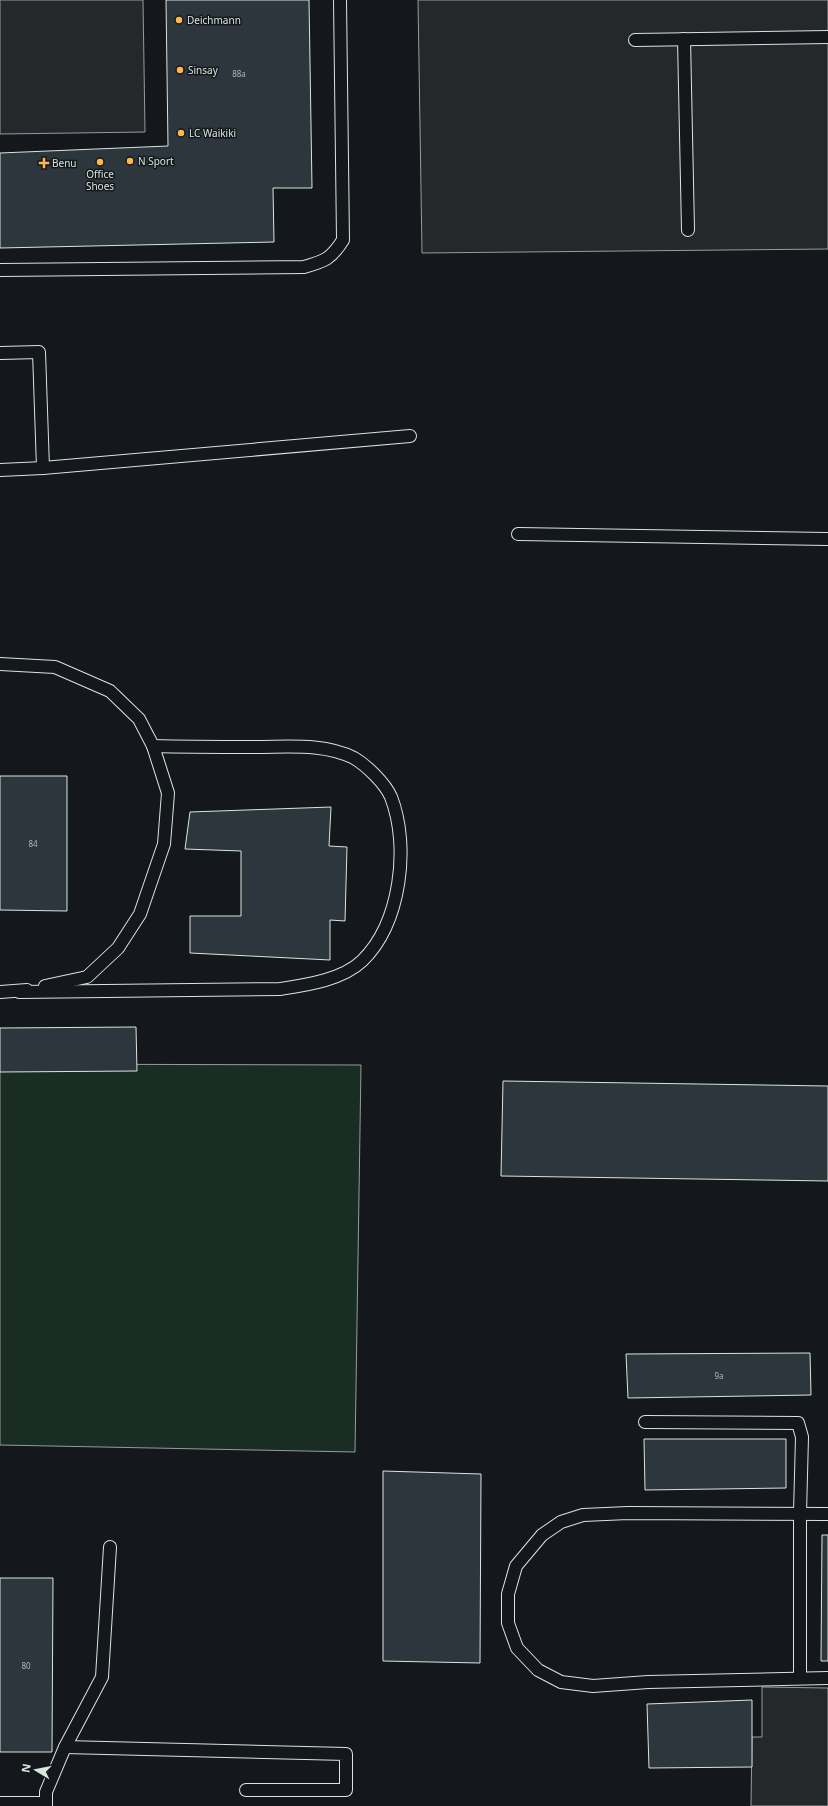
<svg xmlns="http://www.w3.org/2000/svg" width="828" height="1806" font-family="'Noto Sans',sans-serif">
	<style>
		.green { fill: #1a2d24; stroke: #939e99 }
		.parking { fill: #24282b; stroke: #939e99 }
		.building { fill: #2c363c; stroke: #d8e6dc }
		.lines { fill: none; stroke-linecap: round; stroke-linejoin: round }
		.service-casing { stroke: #d8e6dc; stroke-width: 14 }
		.service { stroke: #14181c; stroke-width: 12 }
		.poi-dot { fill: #ffb74d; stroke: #14181c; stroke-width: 1.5 }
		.labels { text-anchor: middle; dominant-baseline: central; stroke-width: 3; stroke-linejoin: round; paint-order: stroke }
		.number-label { font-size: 8px; fill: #adbab4 }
		.poi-label { font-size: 10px; fill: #d8e6dc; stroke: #14181c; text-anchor: start }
	</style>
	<rect width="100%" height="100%" fill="#14181c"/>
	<!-- green -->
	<polygon class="green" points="0,1064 361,1065 355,1452 0,1445"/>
	<!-- parking -->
	<g class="parking">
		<polygon points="0,0 143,0 145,132 0,134"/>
		<polygon points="418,0 828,0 828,249 422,253"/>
		<polygon points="762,1687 828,1688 828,1806 751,1806 752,1737 762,1737"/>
	</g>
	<!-- building -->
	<g class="building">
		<polygon points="166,0 309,0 312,188 273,188 274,242 0,248 0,153 168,146"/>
		<polygon points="0,776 67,776 67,911 0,910"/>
		<polygon points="331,807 329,846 347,847 345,921 330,920 330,960 190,953 190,916 241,916 241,851 185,849 190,812"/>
		<polygon points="136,1027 137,1071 0,1072 0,1028"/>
		<polygon points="503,1081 828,1086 828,1181 501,1176"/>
		<polygon points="810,1353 811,1395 628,1398 626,1354"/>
		<polygon points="644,1439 786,1439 786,1488 645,1490"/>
		<polygon points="383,1471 481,1474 480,1663 383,1661"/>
		<polygon points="822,1535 828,1535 828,1661 821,1661"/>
		<polygon points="0,1578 53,1578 52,1752 0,1752"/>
		<polygon points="752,1700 752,1767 649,1768 647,1704"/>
	</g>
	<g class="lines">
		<defs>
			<g id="service">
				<polyline points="684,39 688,230"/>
				<polyline points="635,40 828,37"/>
				<path d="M0,270L304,267C325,261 331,259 343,240L340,0"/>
				<polyline points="0,353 39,352 43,468"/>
				<polyline points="0,470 43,468 410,436"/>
				<polyline points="518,534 828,539"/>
				<polyline points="0,664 55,667 110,691 139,719 153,746 168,793 164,844 140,914 118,948 87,977 45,986"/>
				<polyline points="0,992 27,990"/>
				<path d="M19,992L280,989C306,985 342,980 362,961C401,923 410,846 391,797C385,783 366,765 354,758C324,743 288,747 256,747C221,747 187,747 153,746"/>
				<polyline points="645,1422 798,1423 802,1437 800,1513 800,1678"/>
				<polyline points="828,1514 628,1513 583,1515 561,1522 542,1535 516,1566 508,1594 508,1623 517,1648 538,1670 561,1682 593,1686 648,1682 828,1678"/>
				<polyline points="65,1747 346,1754 346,1790 246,1790"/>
				<polyline points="0,1803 46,1803"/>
				<polyline points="46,1806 46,1792 65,1747 102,1677 110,1547"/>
			</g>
		</defs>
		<!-- service casing -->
		<use href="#service" class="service-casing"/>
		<!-- service -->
		<use href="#service" class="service"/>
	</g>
	<!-- markers -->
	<g class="poi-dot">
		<circle cx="179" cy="20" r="4"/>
		<circle cx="180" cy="70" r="4"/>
		<circle cx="181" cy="133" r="4"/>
		<circle cx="130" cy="161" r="4"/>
		<circle cx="100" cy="162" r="4"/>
		<path d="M42 157h4v4h4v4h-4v4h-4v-4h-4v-4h4z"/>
	</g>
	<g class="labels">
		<!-- number labels -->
		<g class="number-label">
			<text x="239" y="73">88a</text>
			<text x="33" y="843">84</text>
			<text x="719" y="1375">9a</text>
			<text x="26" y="1665">80</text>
		</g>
		<!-- poi labels -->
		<g class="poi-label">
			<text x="187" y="20">Deichmann</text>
			<text x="188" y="70">Sinsay</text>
			<text x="189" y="133">LC Waikiki</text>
			<text x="138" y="161">N Sport</text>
			<text x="52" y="163">Benu</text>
			<text x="100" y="174" text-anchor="middle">Office<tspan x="100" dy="12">Shoes</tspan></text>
		</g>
	</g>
	<!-- north arrow -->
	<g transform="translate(36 1770) rotate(280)" stroke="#14181c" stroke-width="3" paint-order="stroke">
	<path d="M0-3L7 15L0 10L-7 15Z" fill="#d8e6dc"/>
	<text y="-6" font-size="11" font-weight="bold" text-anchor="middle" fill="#d8e6dc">N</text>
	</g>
</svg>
